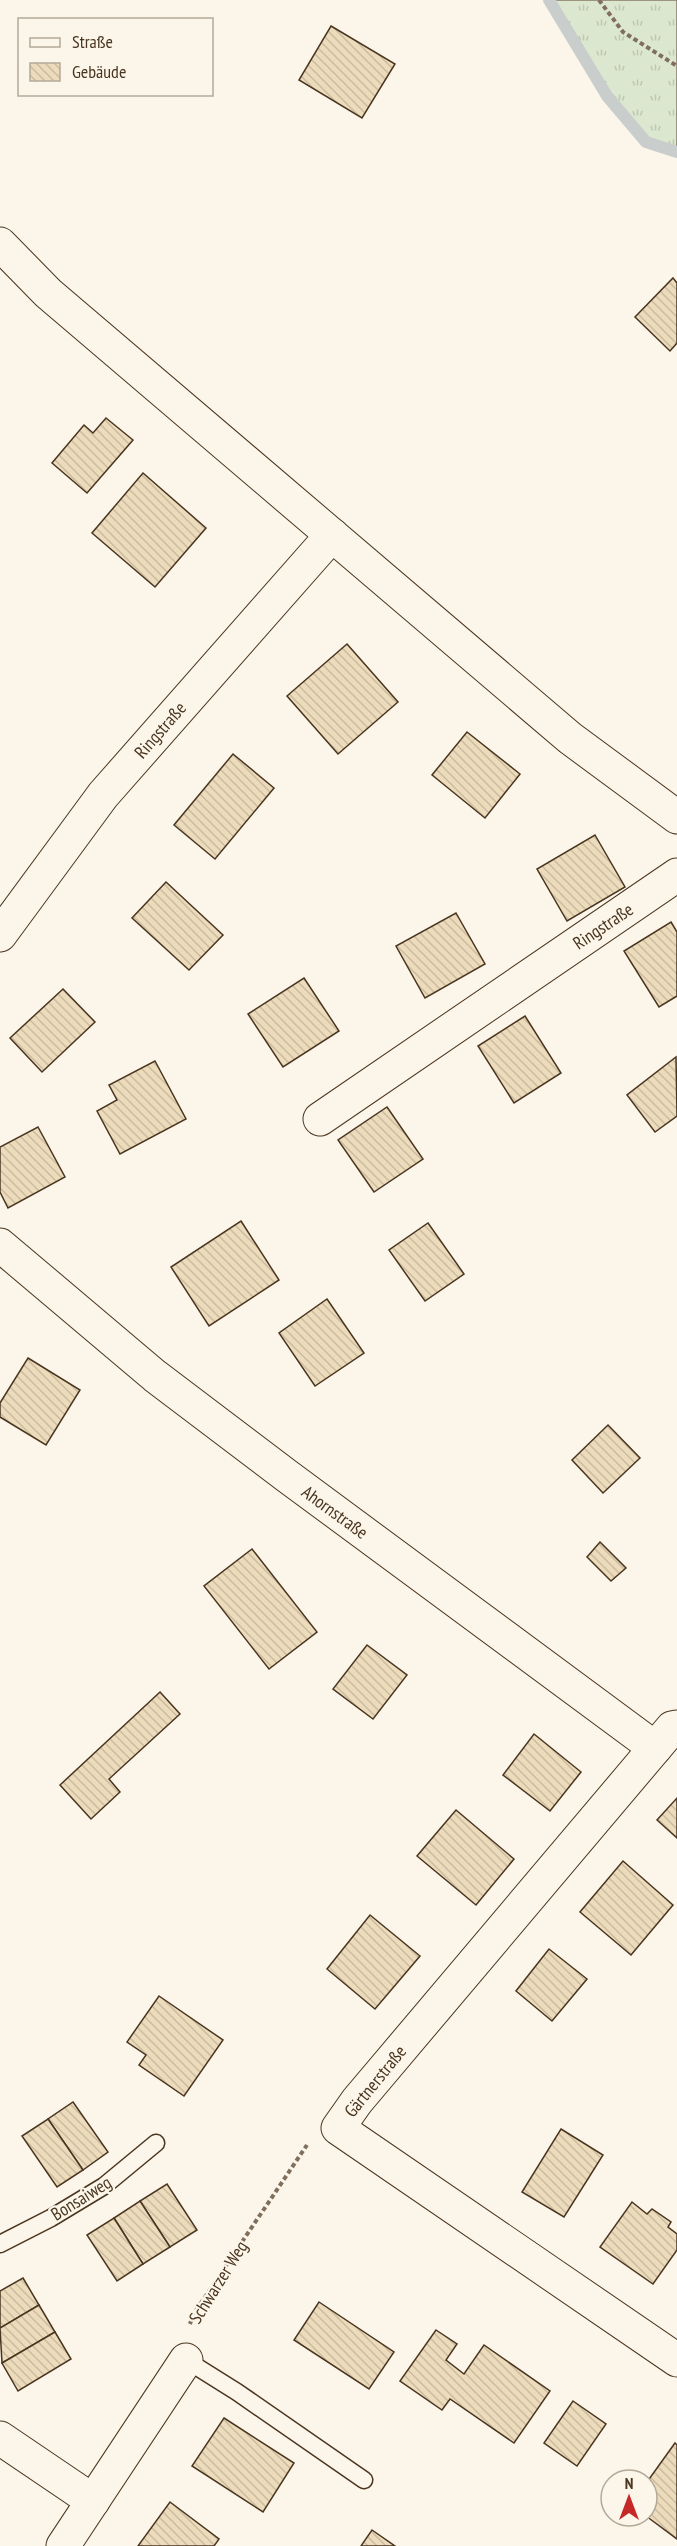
<svg xmlns="http://www.w3.org/2000/svg" width="677" height="2546" font-family="'PT Sans Narrow',sans-serif">
	<style>
		.grass { fill: url(#grass-tufts); stroke: #887966; stroke-width: 1.5 }
		.lines { fill: none; stroke-linecap: round; stroke-linejoin: round }
		.stream { stroke: #c9cecd; stroke-width: 12 }
		.building { fill: url(#building-back-hatch); stroke: #4a3520; stroke-width: 1.5 }
		.lane-casing { stroke: #4a3520; stroke-width: 19 }
		.street-casing { stroke: #4a3520; stroke-width: 35 }
		.path { stroke: #7f6f5c; stroke-width: 4; stroke-dasharray: 4.5 3; stroke-linecap: butt }
		.lane { stroke: #fbf6e9; stroke-width: 16 }
		.street { stroke: #fbf6e9; stroke-width: 33 }
		.labels { text-anchor: middle; dominant-baseline: central; stroke-width: 4.5; stroke-linejoin: round; paint-order: stroke }
		.street-label { font-size: 18px; fill: #4a3520; stroke: #fbf6e9 }
	</style>
	<defs>
		<pattern id="grass-tufts" width="24" height="20" patternUnits="userSpaceOnUse" patternTransform="scale(1.5)"><rect width="24" height="20" fill="#dce7d0"/><path d="M3 7l-1-3M5 7V3M7 7l1-3M15 17l-1-3M17 17v-4M19 17l1-3" fill="none" stroke="#bec7b2"/></pattern>
		<pattern id="building-back-hatch" width="6" height="6" patternUnits="userSpaceOnUse" patternTransform="scale(1.5)"><rect width="6" height="6" fill="#ecdcbc"/><path d="M-1 5l2 2M0 0l6 6M5-1l2 2" fill="none" stroke="#ccbda1"/></pattern>
	</defs>
	<rect width="100%" height="100%" fill="#fbf6e9"/>
	<!-- grass -->
	<polygon class="grass" points="549,0 677,0 677,152 646,142 607,96"/>
	<g class="lines">
		<!-- stream -->
		<polyline class="stream" points="549,0 607,96 646,142 677,152"/>
	</g>
	<!-- building -->
	<g class="building">
		<polygon points="331,26 395,64 362,118 299,80"/>
		<polygon points="673,278 677,283 677,343 670,351 635,317"/>
		<polygon points="106,418 133,440 87,493 52,463 84,425 93,433"/>
		<polygon points="143,473 206,528 155,587 92,533"/>
		<polygon points="347,644 398,702 338,754 287,696"/>
		<polygon points="467,732 520,774 485,818 432,775"/>
		<polygon points="233,754 274,788 215,859 174,825"/>
		<polygon points="595,835 625,887 567,921 537,869"/>
		<polygon points="166,882 223,935 189,970 132,918"/>
		<polygon points="456,913 485,964 425,998 396,946"/>
		<polygon points="671,922 677,932 677,996 659,1007 624,951"/>
		<polygon points="304,978 339,1031 283,1067 248,1014"/>
		<polygon points="63,989 95,1022 42,1072 10,1038"/>
		<polygon points="525,1016 561,1073 514,1103 478,1046"/>
		<polygon points="676,1057 677,1116 655,1132 627,1095"/>
		<polygon points="155,1061 186,1119 120,1154 97,1111 117,1100 109,1085"/>
		<polygon points="387,1107 423,1159 374,1192 338,1140"/>
		<polygon points="38,1127 65,1177 8,1208 0,1192 0,1147"/>
		<polygon points="241,1221 279,1280 209,1326 171,1267"/>
		<polygon points="428,1223 464,1274 425,1301 389,1250"/>
		<polygon points="327,1299 364,1353 315,1386 279,1333"/>
		<polygon points="28,1358 80,1390 46,1445 0,1417 0,1403"/>
		<polygon points="608,1425 640,1458 603,1493 572,1460"/>
		<polygon points="600,1542 626,1568 611,1581 587,1557"/>
		<polygon points="252,1549 317,1632 269,1669 204,1586"/>
		<polygon points="367,1645 407,1675 373,1719 333,1689"/>
		<polygon points="160,1692 180,1714 109,1779 120,1792 91,1819 60,1785"/>
		<polygon points="534,1734 581,1772 550,1811 503,1775"/>
		<polygon points="677,1798 677,1838 657,1820"/>
		<polygon points="456,1810 514,1859 476,1905 417,1856"/>
		<polygon points="623,1861 673,1905 631,1955 580,1912"/>
		<polygon points="370,1915 420,1956 375,2009 327,1969"/>
		<polygon points="549,1949 587,1979 552,2021 516,1991"/>
		<polygon points="159,1996 223,2040 184,2096 139,2065 146,2055 127,2042"/>
		<polygon points="73,2102 108,2152 83,2170 48,2119"/>
		<polygon points="48,2119 83,2170 57,2187 22,2136"/>
		<polygon points="561,2129 603,2155 564,2217 522,2192"/>
		<polygon points="167,2184 197,2230 170,2247 140,2201"/>
		<polygon points="140,2201 170,2247 143,2264 114,2218"/>
		<polygon points="632,2202 647,2214 652,2209 671,2222 668,2227 677,2234 677,2250 653,2284 600,2247"/>
		<polygon points="114,2218 143,2264 117,2281 87,2235"/>
		<polygon points="23,2278 39,2305 0,2328 0,2291"/>
		<polygon points="319,2302 394,2352 369,2389 294,2340"/>
		<polygon points="39,2305 55,2332 2,2363 0,2328"/>
		<polygon points="436,2330 457,2344 446,2360 464,2374 484,2345 550,2391 514,2443 450,2399 442,2410 400,2381"/>
		<polygon points="55,2332 71,2359 18,2391 2,2363"/>
		<polygon points="573,2401 606,2424 577,2466 544,2443"/>
		<polygon points="224,2418 294,2463 263,2512 192,2466"/>
		<polygon points="675,2443 677,2445 677,2539 646,2516 647,2482"/>
		<polygon points="170,2502 219,2539 214,2546 138,2546"/>
		<polygon points="372,2530 395,2546 361,2546"/>
	</g>
	<g class="lines">
		<defs>
			<g id="lane">
				<polyline points="0,2244 51,2218 104,2186 156,2143"/>
				<polyline points="186,2360 237,2392 364,2480"/>
			</g>
			<g id="street">
				<polyline points="0,244 48,293 570,738 677,817"/>
				<polyline points="0,935 103,795 332,535"/>
				<polyline points="320,1119 677,875"/>
				<polyline points="0,1245 155,1376 287,1476 655,1748"/>
				<polyline points="677,1727 672,1728 357,2101 338,2128 677,2360"/>
				<polyline points="0,2438 93,2501"/>
				<polyline points="63,2546 186,2360"/>
			</g>
		</defs>
		<!-- lane casing -->
		<use href="#lane" class="lane-casing"/>
		<!-- street casing -->
		<use href="#street" class="street-casing"/>
		<!-- path -->
		<g class="path">
			<polyline points="599,0 623,32 677,66"/>
			<polyline points="190,2324 193,2315 307,2145"/>
		</g>
		<!-- lane -->
		<use href="#lane" class="lane"/>
		<!-- street -->
		<use href="#street" class="street"/>
	</g>
	<g class="labels">
		<!-- street labels -->
		<g class="street-label">
			<text transform="translate(160 730) rotate(-49)">Ringstraße</text>
			<text transform="translate(603 926) rotate(-34)">Ringstraße</text>
			<text transform="translate(335 1512) rotate(36)">Ahornstraße</text>
			<text transform="translate(375 2081) rotate(-51)">Gärtnerstraße</text>
			<text transform="translate(81 2198) rotate(-32)">Bonsaiweg</text>
			<text transform="translate(218 2282) rotate(-58)">Schwarzer Weg</text>
		</g>
	</g>
	<!-- legend -->
	<rect x="18" y="18" width="195" height="78" fill="#fbf6e9" stroke="#b4a999" stroke-width="1.5"/>
	<rect x="30" y="38" width="30" height="9" fill="#fbf6e9" stroke="#b4a999" stroke-width="1.5"/>
	<text x="72" y="48" font-size="18" fill="#4a3520">Straße</text>
	<rect x="30" y="63" width="30" height="18" fill="url(#building-back-hatch)" stroke="#b4a999" stroke-width="1.5"/>
	<text x="72" y="78" font-size="18" fill="#4a3520">Gebäude</text>
	<!-- north arrow -->
	<g transform="translate(629 2498)"><circle r="28" fill="#fbf6e9" stroke="#b4a999" stroke-width="1.5"/>
	<path d="M0-4.5L10 22L0 15L-10 22Z" fill="#c62828"/>
	<text y="-9" font-size="16" font-weight="bold" text-anchor="middle" fill="#4a3520">N</text>
	</g>
</svg>
